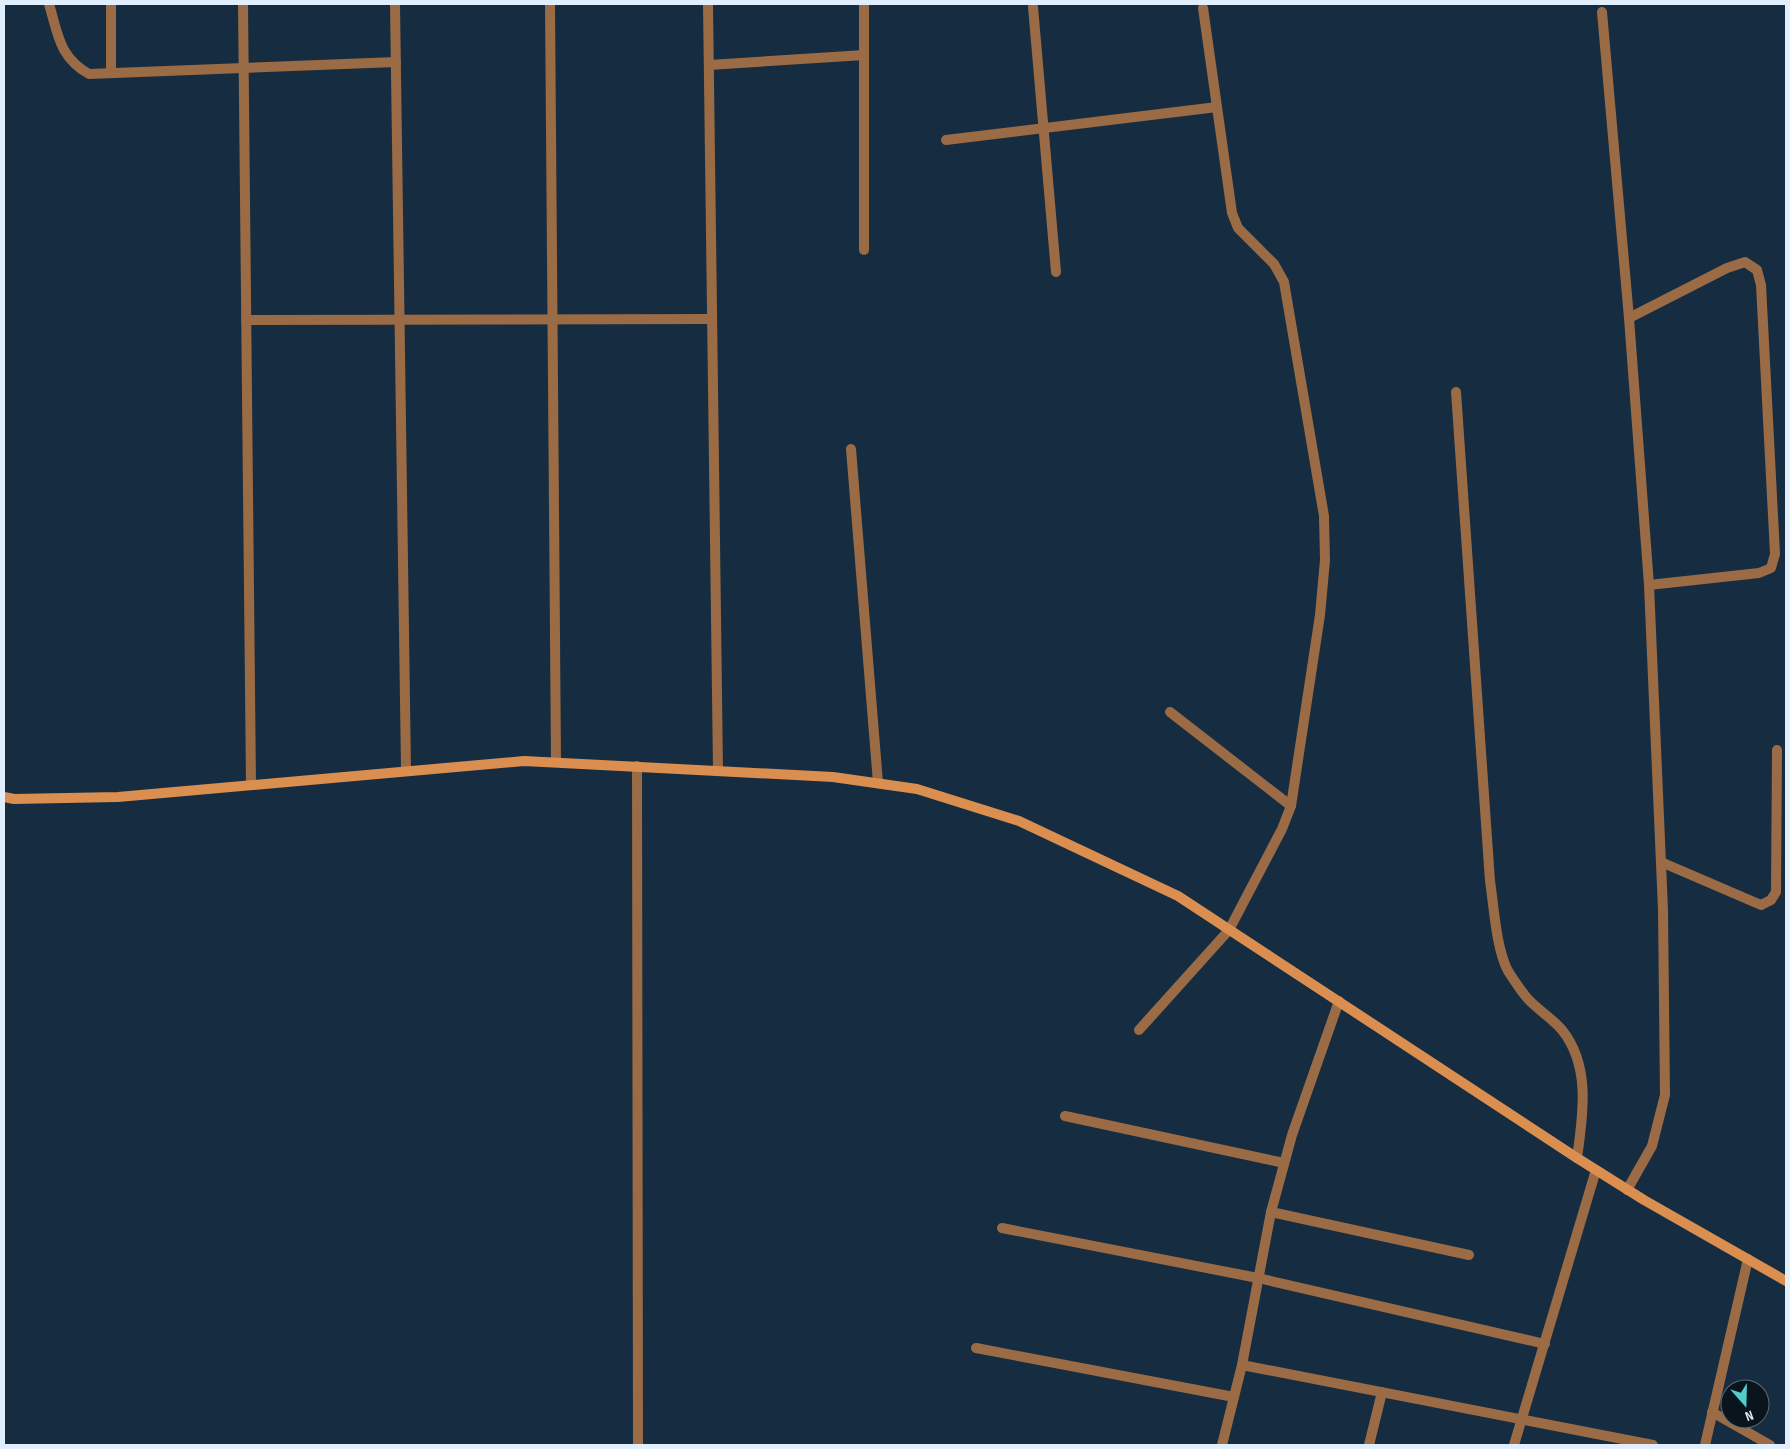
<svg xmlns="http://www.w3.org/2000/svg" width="1790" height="1449" font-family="'Sofia Sans Condensed',sans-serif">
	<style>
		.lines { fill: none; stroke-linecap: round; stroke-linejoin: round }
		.street { stroke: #9a6b45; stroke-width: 10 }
		.secondary { stroke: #da8e4f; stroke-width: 10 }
	</style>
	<rect width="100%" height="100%" fill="#152c41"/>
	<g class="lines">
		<!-- street -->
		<g class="street">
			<path d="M49,4C58,34 59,57 89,74L396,62"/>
			<polyline points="243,4 251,785"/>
			<polyline points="395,4 406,771"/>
			<polyline points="550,4 556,762"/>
			<polyline points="708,4 718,770"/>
			<polyline points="864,4 864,250"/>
			<polyline points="1033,7 1056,272"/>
			<polyline points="1602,12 1629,318 1649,585 1663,910 1665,1095 1652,1146 1627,1190"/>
			<polyline points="709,65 864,55"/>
			<polyline points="111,73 111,4"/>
			<polyline points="946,140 1217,107"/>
			<polyline points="1629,318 1727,268 1745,262 1757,270 1761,285 1775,554 1771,568 1759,573 1649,585"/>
			<polyline points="246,320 712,319"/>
			<path d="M1456,392L1490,881C1494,907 1496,948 1508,971C1514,980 1521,991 1528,999C1538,1010 1552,1018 1562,1030C1591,1066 1583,1115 1577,1158"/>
			<polyline points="851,449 878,783"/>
			<polyline points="1170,712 1291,806"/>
			<polyline points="637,766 638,1445"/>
			<polyline points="1661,862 1761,905 1771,900 1776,892 1777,750"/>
			<polyline points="1139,1030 1229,930 1282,829 1291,806 1320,615 1325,560 1324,516 1284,282 1274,264 1238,228 1232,213 1203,8"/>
			<polyline points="1065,1116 1284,1163"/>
			<polyline points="1271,1212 1469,1255"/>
			<polyline points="1002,1228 1258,1278 1545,1344"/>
			<polyline points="976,1348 1234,1397"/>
			<polyline points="1242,1365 1653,1445"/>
			<polyline points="1712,1412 1770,1445"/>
			<polyline points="1222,1445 1242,1365 1271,1212 1292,1135 1339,1001"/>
			<polyline points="1369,1445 1382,1392"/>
			<polyline points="1514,1445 1596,1170"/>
			<polyline points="1705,1445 1748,1259"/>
		</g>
		<!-- secondary -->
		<polyline class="secondary" points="4,797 14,799 118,797 524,761 833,777 917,789 1019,821 1178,896 1577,1158 1644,1200 1786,1281"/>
	</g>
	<!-- border -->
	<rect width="1790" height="1449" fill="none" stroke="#e0eefd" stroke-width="10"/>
	<!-- north arrow -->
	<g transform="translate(1745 1404) rotate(160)"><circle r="24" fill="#0a141d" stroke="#606b77"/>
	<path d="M0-4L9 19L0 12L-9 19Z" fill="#52cdce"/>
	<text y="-8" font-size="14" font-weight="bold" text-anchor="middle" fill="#e0eefd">N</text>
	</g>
</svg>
